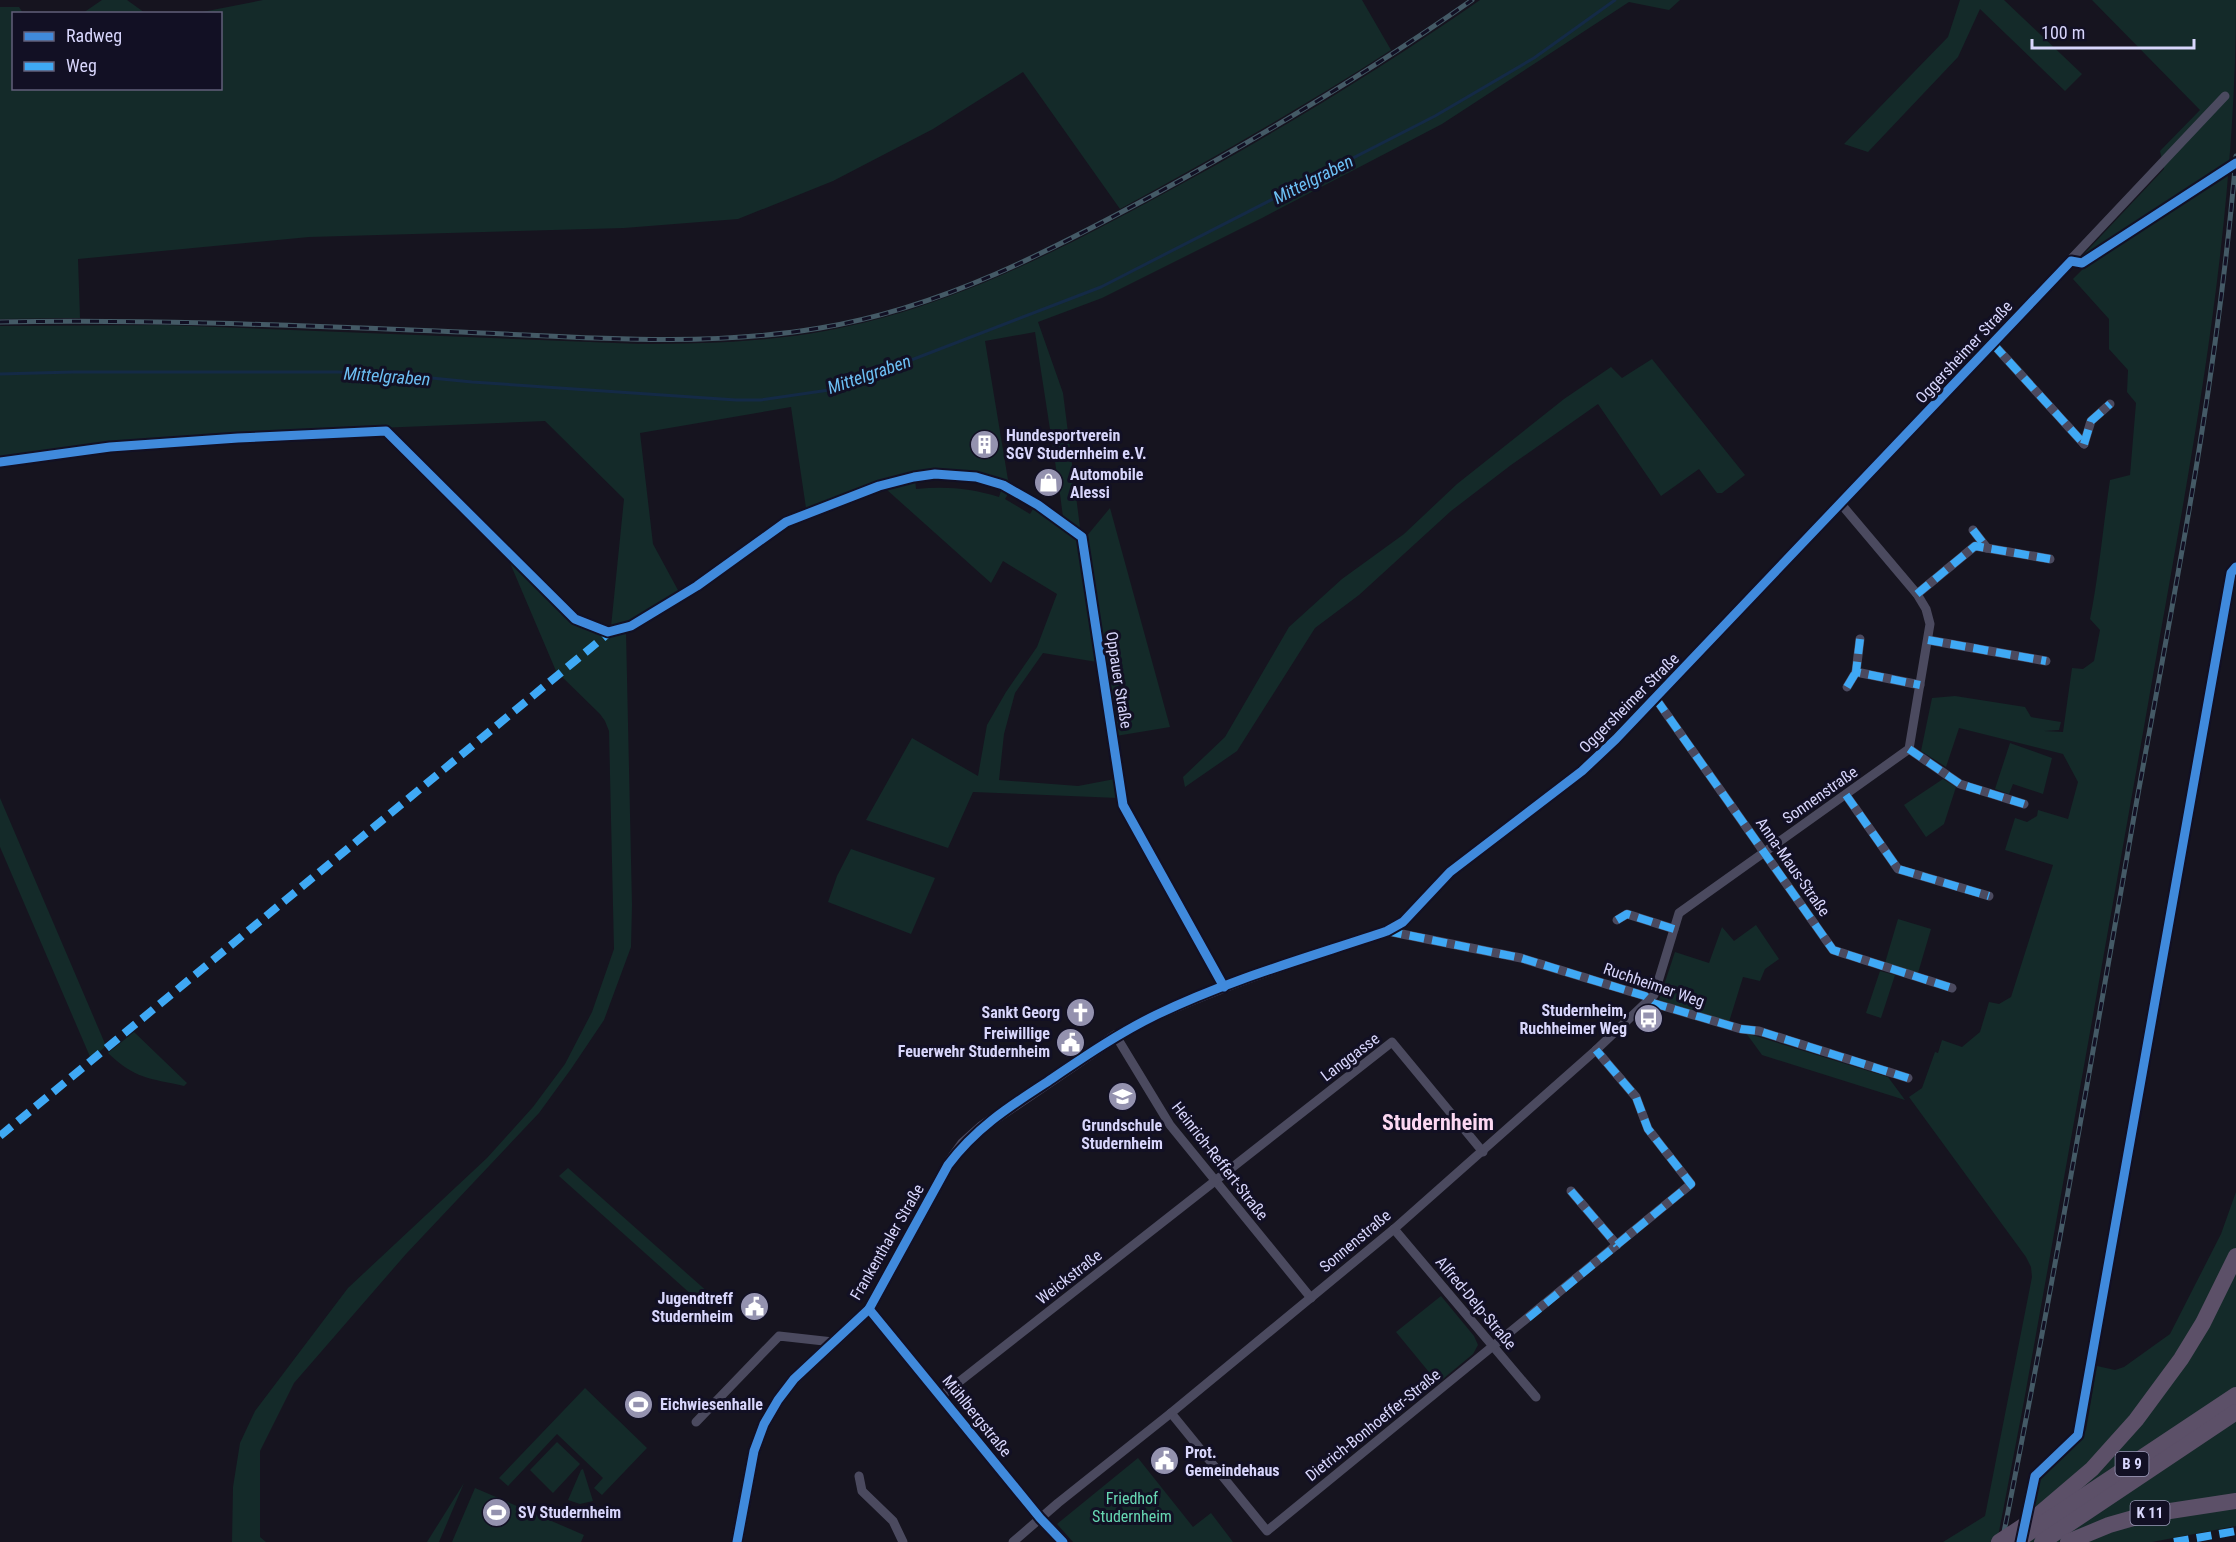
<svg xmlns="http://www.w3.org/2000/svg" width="2236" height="1542" font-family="'Roboto Condensed',sans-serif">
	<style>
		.green { fill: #142a29; fill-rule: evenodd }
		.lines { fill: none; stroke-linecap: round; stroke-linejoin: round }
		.stream { stroke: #142a46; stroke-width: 3 }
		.minor { stroke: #4b4a5f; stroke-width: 9 }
		.tertiary { stroke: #4b4a5f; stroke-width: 12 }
		.trunk { stroke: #5c5068; stroke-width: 16 }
		.rail-casing { stroke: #445a66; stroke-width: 5 }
		.rail { stroke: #121024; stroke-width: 3; stroke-dasharray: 9; stroke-linecap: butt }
		.trunk-bridge { stroke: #5c5068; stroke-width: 16 }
		.quiet { stroke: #3fa9f5; stroke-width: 8; stroke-dasharray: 15 8; stroke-linecap: butt }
		.cycleway-casing { stroke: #121024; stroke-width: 13 }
		.cycleway { stroke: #408adc; stroke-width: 9 }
		.labels { text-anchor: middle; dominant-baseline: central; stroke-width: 6; stroke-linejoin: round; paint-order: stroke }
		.shield { fill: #121024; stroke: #9d9bbb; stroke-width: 1.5 }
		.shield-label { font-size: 15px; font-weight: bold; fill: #d8d6fc }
		.street-label { font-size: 16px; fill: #d8d6fc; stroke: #121024 }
		.poi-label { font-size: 16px; font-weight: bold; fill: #d8d6fc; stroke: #121024; text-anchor: start }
		.park-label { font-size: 16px; fill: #67d7b3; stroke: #121024 }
		.water-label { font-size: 18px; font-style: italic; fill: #6cbff4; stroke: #121024 }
		.district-label { font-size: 22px; font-weight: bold; fill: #fcd8f2; stroke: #121024 }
	</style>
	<rect width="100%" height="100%" fill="#16141f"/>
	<!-- green -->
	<g class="green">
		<polygon points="102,0 127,0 145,13 83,13"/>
		<path d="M263,0H1362L1391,50C1303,107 1212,159 1120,209L1023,72L933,129L833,181L738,219L624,228L309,237L78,259L80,318L0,319V7H19L23,13L14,14V88H220V14L197,13Z"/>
		<path d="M1480,0H1680L1669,10L1629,2L1442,124L1262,218L1102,298L1038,322L1063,393L1097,662L1043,653L1015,693L1004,734L999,780L1078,786L1115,779L1118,798L973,792L948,848L866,820L912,738L978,776L987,725L1006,692L1037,647L1057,594L1003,561L991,583L877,481L806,508L791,407L640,433L653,544L679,592L630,621L611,627L624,499L545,421L238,434L108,443L0,457V326L166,325L640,344C702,344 764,342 825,331C947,309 1056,252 1163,194C1272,135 1378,71 1480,0ZM1035,332L1060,494L1063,517L1008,480L985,341ZM915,477H976L1003,485L999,497C971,488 945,486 916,489ZM1011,489L1036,504L1030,514L1005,499Z"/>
		<polygon points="1960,0 2004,0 2082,74 2065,91 1980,9 1958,57 1868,152 1844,144 1948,37"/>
		<path d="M2092,0H2236C2236,224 2194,444 2155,664C2112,910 2068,1156 2024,1401L1997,1542H1943L1985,1516L2032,1277L2031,1267L2026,1257L1909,1097L1922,1088L1935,1052L1938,1053L1942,1040L1962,1047L1980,1032L1989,1002L1999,1004L2011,997L2053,865L2005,850L2015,818L2027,822L2037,816L2038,810L2068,819L2078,782L2063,754L1959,728L1946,767L1921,751L1932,698L1955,696L2025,707L2031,717L2061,722L2059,730L2044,731L2063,732L2072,668L2083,669L2094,661L2100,630L2090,619C2099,574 2103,527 2110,480L2130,475L2136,403L2127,392L2128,370L2109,349V319L2073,279L2089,263L2083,255L2164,169L2160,151L2200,110Z"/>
		<polygon points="1652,359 1745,475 1722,493 1717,493 1699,469 1661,496 1598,404 1511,465 1451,511 1359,595 1315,628 1237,751 1185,787 1183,777 1225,737 1289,627 1342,579 1404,534 1457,484 1564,399 1611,367 1622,378"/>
		<polygon points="1110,508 1170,727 1116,736 1086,537"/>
		<polygon points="507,556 573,621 608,637 626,632 632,905 631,947 604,1020 571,1069 539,1113 406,1254 294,1383 260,1451 260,1537 266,1542 232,1542 233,1487 240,1443 255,1411 348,1288 487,1158 533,1107 565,1064 592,1012 614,949 609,731 605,721 600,714 556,671"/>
		<polygon points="2010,743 2052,758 2043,794 2013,784 2009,794 1995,789"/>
		<polygon points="1943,779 1956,787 1944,824 1926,837 1904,805"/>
		<polygon points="0,798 106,1046 91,1059 0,847"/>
		<polygon points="851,849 935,878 911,934 828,902 837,876"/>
		<polygon points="1898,919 1931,929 1918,973 1885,963"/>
		<polygon points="1756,925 1779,959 1765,969 1760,981 1743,977 1729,1022 1659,1000 1675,952 1709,963 1722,927 1734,941"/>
		<polygon points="1880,971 1895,975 1881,1018 1866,1013"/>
		<path d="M134,1032L187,1083L184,1086C149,1078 135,1079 108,1053Z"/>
		<polygon points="1746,1033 1888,1077 1905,1100 1762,1055"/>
		<polygon points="568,1168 710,1294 702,1304 559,1176"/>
		<polygon points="2236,1192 2236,1526 2152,1542 2016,1542 2026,1487 2086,1430 2097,1366 2115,1370 2124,1367 2170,1334 2221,1234"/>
		<polygon points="1441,1296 1474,1336 1478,1345 1473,1354 1438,1383 1396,1332"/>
		<polygon points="585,1388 647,1448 602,1495 594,1488 603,1478 557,1434 508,1486 499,1478"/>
		<polygon points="557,1442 580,1464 553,1493 530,1470"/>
		<polygon points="1138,1458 1193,1527 1211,1513 1233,1542 1073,1542 1057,1524"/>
		<polygon points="583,1469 593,1501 580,1504 568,1500 581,1470"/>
		<polygon points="464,1483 439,1542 427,1542"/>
		<polygon points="475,1488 584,1535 581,1542 452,1542"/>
	</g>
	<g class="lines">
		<!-- stream -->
		<polyline class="stream" points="0,374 73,372 338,372 401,375 472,382 736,400 761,400 836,389 1101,287 1435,116 1534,58 1615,0"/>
		<!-- minor -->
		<g class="minor">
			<polyline points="1993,344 2084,444"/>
			<polyline points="2084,444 2091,421 2110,404"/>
			<path d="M914,477C991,467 1023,495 1082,537L1123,805L1224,987"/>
			<polyline points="1973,530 1987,548"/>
			<polyline points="1917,594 1975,546 2050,559"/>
			<polyline points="1860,639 1856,672 1920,685"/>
			<polyline points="1928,640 2046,661"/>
			<polyline points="1847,687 1856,672"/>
			<polyline points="1656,699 1833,950 1952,988"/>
			<polyline points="1909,749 1960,784 2024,804"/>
			<polyline points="1846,795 1898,869 1989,896"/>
			<polyline points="1617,920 1627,914 1674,929"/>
			<polyline points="1387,931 1521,958 1645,996 1653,1003 1741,1029 1759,1031 1908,1078"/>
			<polyline points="1571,1191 1617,1245"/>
			<polyline points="1394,1229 1536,1397"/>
			<path d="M1311,1298L1170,1125L1116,1036C1202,991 1295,963 1387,931L1403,922L1450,872L1582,771L1616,739L1656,699L2225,96"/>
			<polyline points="941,1396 1392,1042 1483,1152"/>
			<polyline points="1171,1413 1267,1531 1691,1184 1648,1129 1636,1097 1596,1050"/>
			<polyline points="696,1422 779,1336 833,1342"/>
			<polyline points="859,1476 862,1491 893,1521 903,1542"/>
			<polyline points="1013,1542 1058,1503 1171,1413 1394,1229 1596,1050 1654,995 1679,913 1909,749 1930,624 1926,609 1917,594 1841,504"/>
		</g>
		<!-- tertiary -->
		<g class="tertiary">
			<polyline points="869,1309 1040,1518 1063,1542"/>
			<polyline points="737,1542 754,1451 764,1424 778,1400 794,1379 869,1309 948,1165 963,1144 982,1127 1116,1036"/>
		</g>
		<!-- trunk -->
		<g class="trunk">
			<polyline points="2031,1521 2092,1469 2136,1420 2181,1359 2203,1323 2236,1256"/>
			<polyline points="2015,1542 2236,1395"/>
			<polyline points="2042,1542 2236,1412"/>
			<polyline points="2068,1542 2109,1525 2144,1515 2236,1501"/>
		</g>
		<defs>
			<g id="rail">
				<path d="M0,322C154,319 307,326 461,332C581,337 701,348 820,328C942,308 1052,250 1159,192C1267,133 1372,70 1472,0"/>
				<path d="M2002,1542C2051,1297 2093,1051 2136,805C2175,590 2218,374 2236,156"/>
			</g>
		</defs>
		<!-- rail casing -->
		<use href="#rail" class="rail-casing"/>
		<!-- rail -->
		<use href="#rail" class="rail"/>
		<!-- trunk-bridge -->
		<polyline class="trunk-bridge" points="1999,1542 2031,1521"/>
		<!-- quiet -->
		<g class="quiet">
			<polyline points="1993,344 2084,444"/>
			<polyline points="2084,444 2091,421 2110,404"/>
			<polyline points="1973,530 1987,548"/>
			<polyline points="1917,594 1975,546 2050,559"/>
			<polyline points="1860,639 1856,672 1920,685"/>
			<polyline points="1928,640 2046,661"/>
			<polyline points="1847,687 1856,672"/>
			<polyline points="1656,699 1833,950 1952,988"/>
			<polyline points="1909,749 1960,784 2024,804"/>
			<polyline points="1846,795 1898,869 1989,896"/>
			<polyline points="1617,920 1627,914 1674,929"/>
			<polyline points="1387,931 1521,958 1645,996 1653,1003 1741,1029 1759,1031 1908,1078"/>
			<polyline points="0,1136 610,632"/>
			<polyline points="1571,1191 1617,1245"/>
			<polyline points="1528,1318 1691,1184 1648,1129 1636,1097 1596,1050"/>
			<polyline points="2174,1542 2236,1531"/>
		</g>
		<defs>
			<g id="cycleway">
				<polyline points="0,462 110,447 238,438 386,431 575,619 608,632 631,626 697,586 786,522 879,486 914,477 935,474 976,477 1003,485 1038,505 1082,537 1123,805 1224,987"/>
				<polyline points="869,1309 1040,1518 1063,1542"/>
				<path d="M737,1542L754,1451L764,1424L778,1400L794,1379L869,1309L948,1165C975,1129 1007,1108 1044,1084C1081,1059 1117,1034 1156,1015C1230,979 1310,957 1387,931L1403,922L1450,872L1582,771L1616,739L2071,261L2082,263L2236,163"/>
				<polyline points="2021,1542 2035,1476 2078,1435 2231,573 2236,567"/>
			</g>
		</defs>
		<!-- cycleway casing -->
		<use href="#cycleway" class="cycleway-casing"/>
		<!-- cycleway -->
		<use href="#cycleway" class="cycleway"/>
	</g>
	<!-- icons -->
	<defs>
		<symbol id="building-disc" viewBox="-11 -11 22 22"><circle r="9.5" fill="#9492af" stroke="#121024"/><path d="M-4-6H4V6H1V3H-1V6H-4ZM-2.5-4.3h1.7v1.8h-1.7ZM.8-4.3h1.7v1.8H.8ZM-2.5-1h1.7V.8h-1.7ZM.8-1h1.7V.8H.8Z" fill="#fff"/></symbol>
		<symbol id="shop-disc" viewBox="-11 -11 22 22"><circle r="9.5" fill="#9492af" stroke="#121024"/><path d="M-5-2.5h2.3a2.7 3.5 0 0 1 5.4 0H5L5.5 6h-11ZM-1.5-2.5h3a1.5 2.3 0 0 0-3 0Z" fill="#fff"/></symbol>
		<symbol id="church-disc" viewBox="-11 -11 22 22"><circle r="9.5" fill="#9492af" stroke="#121024"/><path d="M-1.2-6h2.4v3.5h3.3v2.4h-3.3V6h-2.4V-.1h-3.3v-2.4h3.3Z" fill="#fff"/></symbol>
		<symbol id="bus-disc" viewBox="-11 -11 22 22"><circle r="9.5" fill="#9492af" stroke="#121024"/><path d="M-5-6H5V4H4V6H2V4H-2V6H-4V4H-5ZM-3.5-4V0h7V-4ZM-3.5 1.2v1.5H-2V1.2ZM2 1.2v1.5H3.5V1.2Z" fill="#fff"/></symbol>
		<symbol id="civic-disc" viewBox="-11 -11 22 22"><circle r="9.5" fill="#9492af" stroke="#121024"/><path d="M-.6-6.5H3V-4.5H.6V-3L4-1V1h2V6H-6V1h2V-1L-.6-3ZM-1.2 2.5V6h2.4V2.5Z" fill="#fff"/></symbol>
		<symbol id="school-disc" viewBox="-11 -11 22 22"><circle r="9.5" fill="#9492af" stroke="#121024"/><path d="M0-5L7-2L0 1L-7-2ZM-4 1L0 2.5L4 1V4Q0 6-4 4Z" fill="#fff"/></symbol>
		<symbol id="stadium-disc" viewBox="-11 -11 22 22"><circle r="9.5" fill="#9492af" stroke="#121024"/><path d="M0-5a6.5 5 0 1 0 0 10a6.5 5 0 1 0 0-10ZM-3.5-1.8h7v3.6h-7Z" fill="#fff"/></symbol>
	</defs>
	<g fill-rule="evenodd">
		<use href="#building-disc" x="968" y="428" width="33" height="33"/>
		<use href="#shop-disc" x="1032" y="466" width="33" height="33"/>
		<use href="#church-disc" x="1064" y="996" width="33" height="33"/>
		<use href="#bus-disc" x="1632" y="1002" width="33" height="33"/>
		<use href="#civic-disc" x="1054" y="1026" width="33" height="33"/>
		<use href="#school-disc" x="1106" y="1080" width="33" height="33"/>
		<use href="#civic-disc" x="738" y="1290" width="33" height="33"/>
		<use href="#stadium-disc" x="622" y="1388" width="33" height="33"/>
		<use href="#civic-disc" x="1148" y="1444" width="33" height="33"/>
		<use href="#stadium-disc" x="480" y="1496" width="33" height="33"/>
	</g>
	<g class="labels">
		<!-- shield labels -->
		<g class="shield">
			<rect x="2115.5" y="1452" width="33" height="24" rx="4.5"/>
			<rect x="2130.5" y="1501" width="39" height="24" rx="4.5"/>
		</g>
		<g class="shield-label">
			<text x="2132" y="1464">B 9</text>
			<text x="2150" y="1513">K 11</text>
		</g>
		<!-- street labels -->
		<g class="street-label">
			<text transform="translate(1964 352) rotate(-47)">Oggersheimer Straße</text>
			<text transform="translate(1119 680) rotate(81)">Oppauer Straße</text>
			<text transform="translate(1629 703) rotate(-45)">Oggersheimer Straße</text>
			<text transform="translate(1820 795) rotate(-35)">Sonnenstraße</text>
			<text transform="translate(1793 867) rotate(55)">Anna-Maus-Straße</text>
			<text transform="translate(1654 985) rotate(19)">Ruchheimer Weg</text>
			<text transform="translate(1350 1057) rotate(-37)">Langgasse</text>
			<text transform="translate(1220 1161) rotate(52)">Heinrich-Reffert-Straße</text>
			<text transform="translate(1355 1241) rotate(-40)">Sonnenstraße</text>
			<text transform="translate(887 1242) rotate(-60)">Frankenthaler Straße</text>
			<text transform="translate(1069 1277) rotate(-38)">Weickstraße</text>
			<text transform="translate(1476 1303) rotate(50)">Alfred-Delp-Straße</text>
			<text transform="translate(977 1416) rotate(51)">Mühlbergstraße</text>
			<text transform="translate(1373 1425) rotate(-39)">Dietrich-Bonhoeffer-Straße</text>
		</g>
		<!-- poi labels -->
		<g class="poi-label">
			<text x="1006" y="435">Hundesportverein<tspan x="1006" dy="18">SGV Studernheim e.V.</tspan></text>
			<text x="1070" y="474">Automobile<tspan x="1070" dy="18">Alessi</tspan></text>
			<text x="1627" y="1010" text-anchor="end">Studernheim,<tspan x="1627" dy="18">Ruchheimer Weg</tspan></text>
			<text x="1060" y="1012" text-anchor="end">Sankt Georg</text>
			<text x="1050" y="1033" text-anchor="end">Freiwillige<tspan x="1050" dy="18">Feuerwehr Studernheim</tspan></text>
			<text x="1122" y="1125" text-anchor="middle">Grundschule<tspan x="1122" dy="18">Studernheim</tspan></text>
			<text x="733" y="1298" text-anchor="end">Jugendtreff<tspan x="733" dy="18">Studernheim</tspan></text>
			<text x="660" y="1404">Eichwiesenhalle</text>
			<text x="1185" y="1452">Prot.<tspan x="1185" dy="18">Gemeindehaus</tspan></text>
			<text x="518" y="1512">SV Studernheim</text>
		</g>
		<!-- park labels -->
		<g class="park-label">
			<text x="1132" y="1498">Friedhof<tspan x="1132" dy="18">Studernheim</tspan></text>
		</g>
		<!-- water labels -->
		<g class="water-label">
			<text transform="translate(1313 179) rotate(-27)">Mittelgraben</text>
			<text transform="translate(869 374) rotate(-19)">Mittelgraben</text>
			<text transform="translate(387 376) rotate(4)">Mittelgraben</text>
		</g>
		<!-- district labels -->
		<g class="district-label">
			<text x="1438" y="1122">Studernheim</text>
		</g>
	</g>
	<!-- legend -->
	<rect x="12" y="12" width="210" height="78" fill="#121024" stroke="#615f7a" stroke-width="1.5"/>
	<rect x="24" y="32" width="30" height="9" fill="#408adc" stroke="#615f7a" stroke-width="1.5"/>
	<text x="66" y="42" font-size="18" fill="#d8d6fc">Radweg</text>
	<rect x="24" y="62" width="30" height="9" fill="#3fa9f5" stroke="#615f7a" stroke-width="1.5"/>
	<text x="66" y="72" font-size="18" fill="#d8d6fc">Weg</text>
	<!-- scale -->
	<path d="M2032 39v9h162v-9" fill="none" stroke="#d8d6fc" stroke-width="3"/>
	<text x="2041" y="39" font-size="18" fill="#d8d6fc" stroke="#121024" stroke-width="4.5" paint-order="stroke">100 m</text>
</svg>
